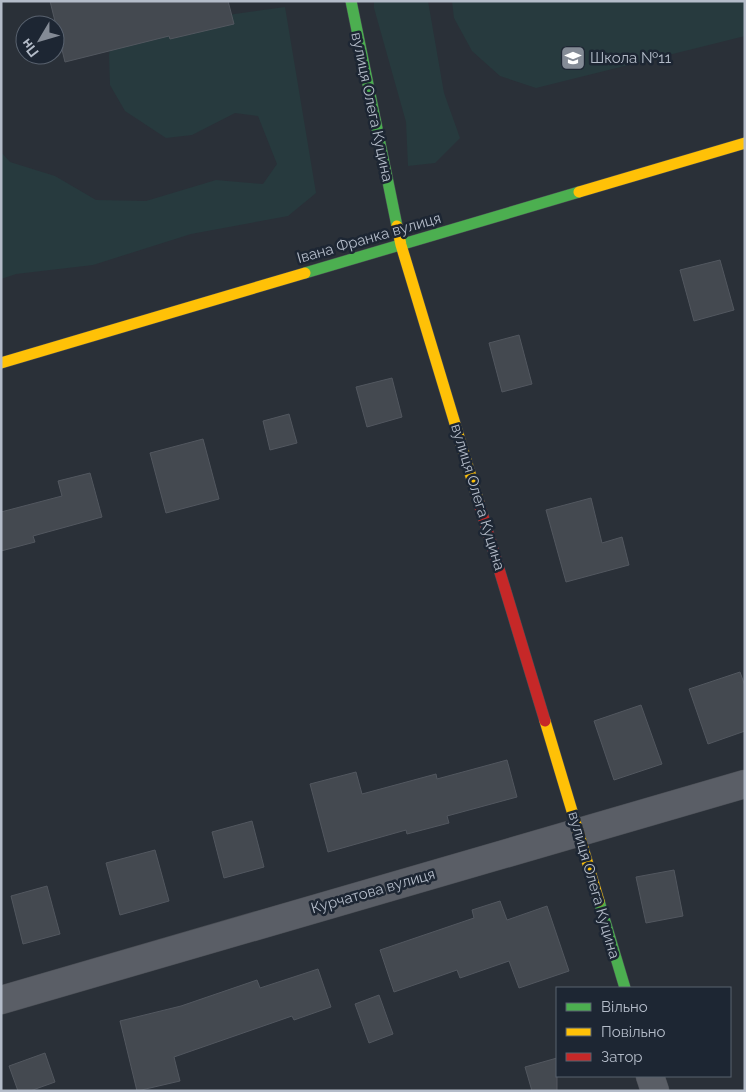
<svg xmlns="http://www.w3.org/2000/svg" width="746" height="1092" font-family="Raleway,sans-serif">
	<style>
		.green { fill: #273a3e }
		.building { fill: #444950; stroke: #52575f }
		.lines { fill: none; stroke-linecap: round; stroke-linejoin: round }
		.street-casing { stroke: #484c53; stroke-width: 29 }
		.fast-casing { stroke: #484c53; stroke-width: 12 }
		.slow-casing { stroke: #484c53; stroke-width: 12 }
		.jam-casing { stroke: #484c53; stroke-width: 12 }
		.street { stroke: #5a5e66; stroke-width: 28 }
		.fast { stroke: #4caf50; stroke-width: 11 }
		.slow { stroke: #ffc107; stroke-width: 11 }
		.jam { stroke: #c62828; stroke-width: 11 }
		.labels { text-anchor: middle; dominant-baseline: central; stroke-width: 5; stroke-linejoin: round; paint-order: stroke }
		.poi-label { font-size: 15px; fill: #b4bcc9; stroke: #1d2633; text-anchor: start }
		.street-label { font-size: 15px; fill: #b4bcc9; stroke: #1d2633 }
	</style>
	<rect width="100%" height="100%" fill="#2a3038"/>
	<!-- green -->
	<g class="green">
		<polygon points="374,1 428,1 444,93 460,138 435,163 408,166 406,122 374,8"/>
		<polygon points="452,1 745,1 745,36 536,88 500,76 472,51 454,18"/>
		<polygon points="119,3 199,19 285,7 316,193 288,216 191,234 93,265 16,274 1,279 1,152 10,162 55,176 96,200 146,201 216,180 263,184 277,164 258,116 235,113 192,135 166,138 125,111 110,85 109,55"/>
	</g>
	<!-- building -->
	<g class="building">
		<polygon points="50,1 228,1 234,24 170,39 169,36 65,62"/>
		<polygon points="720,260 734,310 694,321 680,270"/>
		<polygon points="519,335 532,384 502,392 489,343"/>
		<polygon points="392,378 402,417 367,427 356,387"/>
		<polygon points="289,414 297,443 270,450 263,421"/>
		<polygon points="203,439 219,499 166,513 150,453"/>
		<polygon points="90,473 102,517 33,536 35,542 1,551 1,512 62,496 58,481"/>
		<polygon points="591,498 602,543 622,537 629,565 566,582 546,510"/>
		<polygon points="740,672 745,686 745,731 708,744 689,689"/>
		<polygon points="641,705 662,764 614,780 594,721"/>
		<polygon points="507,760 517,797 447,816 449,823 407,834 406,830 328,852 310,784 356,772 362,794 436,774 437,779"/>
		<polygon points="252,821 264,867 224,878 212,832"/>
		<polygon points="155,850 169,901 120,915 106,863"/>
		<polygon points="674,870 683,916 646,923 636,877"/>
		<polygon points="47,886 60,934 23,944 11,896"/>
		<polygon points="500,901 507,920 547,906 569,971 519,988 509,961 460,978 457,970 394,992 380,950 474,918 472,910"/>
		<polygon points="318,969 331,1007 294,1020 292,1016 174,1057 180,1081 137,1091 120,1021 181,1006 257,980 260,988"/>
		<polygon points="379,995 393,1034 369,1043 355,1004"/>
		<polygon points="45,1053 55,1082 30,1091 18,1091 9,1066"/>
		<polygon points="557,1058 557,1091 532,1091 525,1067"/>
	</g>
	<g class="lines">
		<defs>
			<g id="street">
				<polyline points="1,1000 745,784"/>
				<polyline points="650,1076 655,1091"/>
			</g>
			<g id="fast">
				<polyline points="351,1 397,226"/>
				<polyline points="305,273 579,192"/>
				<polyline points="599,901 625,988"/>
			</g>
			<g id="slow">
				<polyline points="579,192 745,143"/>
				<polyline points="397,226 401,245 479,503"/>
				<polyline points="1,363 305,273"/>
				<polyline points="545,721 599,901"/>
			</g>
			<polyline id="jam" points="479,503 545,721"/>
		</defs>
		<!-- street casing -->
		<use href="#street" class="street-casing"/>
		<!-- fast casing -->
		<use href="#fast" class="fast-casing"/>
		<!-- slow casing -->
		<use href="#slow" class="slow-casing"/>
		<!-- jam casing -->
		<use href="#jam" class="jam-casing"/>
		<!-- street -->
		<use href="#street" class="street"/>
		<!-- fast -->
		<use href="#fast" class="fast"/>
		<!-- slow -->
		<use href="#slow" class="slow"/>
		<!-- jam -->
		<use href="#jam" class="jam"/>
	</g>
	<!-- icons -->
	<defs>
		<symbol id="school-square" viewBox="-11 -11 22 22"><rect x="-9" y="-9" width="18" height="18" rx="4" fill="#848b96" stroke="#1d2633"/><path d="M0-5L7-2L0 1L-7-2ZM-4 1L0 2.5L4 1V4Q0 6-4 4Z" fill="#fff"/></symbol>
	</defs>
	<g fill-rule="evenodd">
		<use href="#school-square" x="559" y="44" width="28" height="28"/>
	</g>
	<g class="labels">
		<!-- poi labels -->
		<g class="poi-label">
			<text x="590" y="58">Школа №11</text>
		</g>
		<!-- street labels -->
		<g class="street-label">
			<text transform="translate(372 107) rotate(78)">вулиця Олега Куцина</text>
			<text transform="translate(369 238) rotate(-16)">Івана Франка вулиця</text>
			<text transform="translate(478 497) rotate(73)">вулиця Олега Куцина</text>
			<text transform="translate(594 885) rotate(74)">вулиця Олега Куцина</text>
			<text transform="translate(373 891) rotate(-16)">Курчатова вулиця</text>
		</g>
	</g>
	<!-- border -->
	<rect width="746" height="1092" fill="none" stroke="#b4bcc9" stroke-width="5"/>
	<!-- legend -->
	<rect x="556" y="987" width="175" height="90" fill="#1d2633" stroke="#59626f"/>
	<rect x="566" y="1003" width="25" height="8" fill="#4caf50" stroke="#59626f"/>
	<text x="601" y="1012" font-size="15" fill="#b4bcc9">Вільно</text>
	<rect x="566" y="1028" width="25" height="8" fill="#ffc107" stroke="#59626f"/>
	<text x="601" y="1037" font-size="15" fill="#b4bcc9">Повільно</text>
	<rect x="566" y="1053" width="25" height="8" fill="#c62828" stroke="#59626f"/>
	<text x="601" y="1062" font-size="15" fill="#b4bcc9">Затор</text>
	<!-- north arrow -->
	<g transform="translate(40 40) rotate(232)"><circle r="24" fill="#1d2633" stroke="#59626f"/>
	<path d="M0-4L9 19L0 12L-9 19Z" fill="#848b96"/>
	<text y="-8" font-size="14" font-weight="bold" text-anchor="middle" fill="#b4bcc9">Пн</text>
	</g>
</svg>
